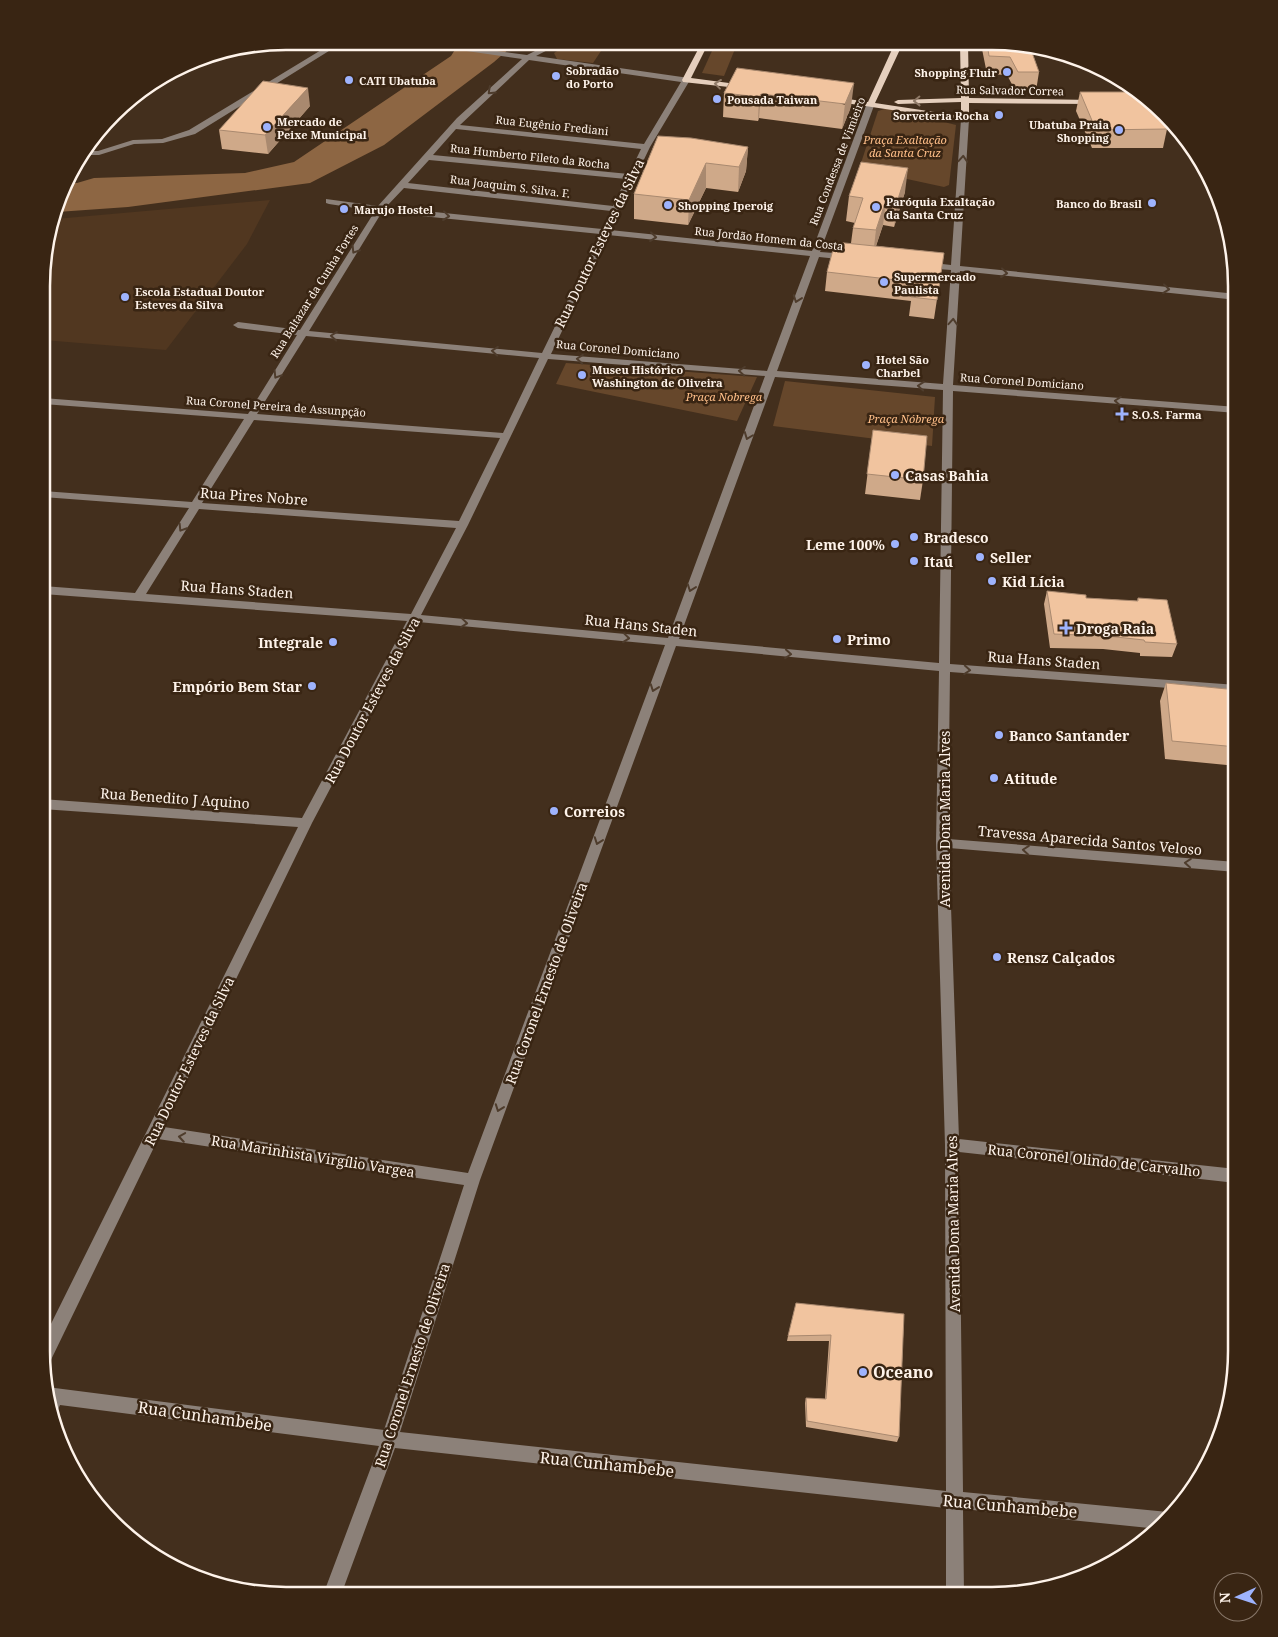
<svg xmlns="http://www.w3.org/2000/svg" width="1278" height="1637" font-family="'Noto Serif',serif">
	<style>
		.built { fill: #513720 }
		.green { fill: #66472b }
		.water { fill: #8d6643 }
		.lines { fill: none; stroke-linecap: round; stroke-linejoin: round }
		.minor { fill: #8c8179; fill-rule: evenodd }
		.major { fill: #e5cfbd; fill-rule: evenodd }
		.wall { fill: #cfa989 }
		.shaded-wall { fill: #a9896f }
		.building { fill: #f1c49f; stroke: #a9896f }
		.oneway { stroke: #8f7a68 }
		.oneway2 { stroke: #4e3c2c }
		.poi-dot { fill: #9eb3fd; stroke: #392513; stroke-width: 2 }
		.labels { text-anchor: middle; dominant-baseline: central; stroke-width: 5; stroke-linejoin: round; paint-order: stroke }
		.far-poi-label { font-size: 11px; font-weight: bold; fill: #fef3ea; stroke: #392513; text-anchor: start }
		.far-street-label { font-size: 11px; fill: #fef3ea; stroke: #392513 }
		.far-park-label { font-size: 11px; font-style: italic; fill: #ffbf89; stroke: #392513 }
		.street-label { font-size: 14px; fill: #fef3ea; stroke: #392513 }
		.poi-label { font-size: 14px; font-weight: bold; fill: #fef3ea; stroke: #392513; text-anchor: start }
		.near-poi-label { font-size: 16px; font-weight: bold; fill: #fef3ea; stroke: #392513; text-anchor: start }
		.near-street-label { font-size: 16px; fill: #fef3ea; stroke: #392513 }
		.rim { fill: none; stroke: #fef3ea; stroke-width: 2.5 }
	</style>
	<rect width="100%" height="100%" fill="#432f1d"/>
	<!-- built -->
	<polygon class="built" points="270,200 247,244 166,350 43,340 43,253 55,219"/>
	<!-- green -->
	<g class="green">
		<polygon points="572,42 607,42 593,63 557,59 554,53"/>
		<polygon points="716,42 737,44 724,76 702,73"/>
		<polygon points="888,108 956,125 949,185 944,187 870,171 860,166 878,111"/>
		<polygon points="566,363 757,377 737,421 556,384"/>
		<polygon points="785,381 935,397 932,446 773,426"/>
	</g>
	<!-- water -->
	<g class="water">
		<polygon points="458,42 517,42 494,62 384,145 310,183 128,207 57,212 67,183 77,183 94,178 245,173 294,162 451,56 458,45"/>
		<polygon points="261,45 260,46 164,79 207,54"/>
	</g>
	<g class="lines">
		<!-- minor -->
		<g class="minor">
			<polygon points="336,41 345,41 195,134 163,143 134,144 99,155 81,155 85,151 98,151 133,140 162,139 189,130"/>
			<path d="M415,42H431L527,55L553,42H563L536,56L689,78L690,80L650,147L610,230L812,251L867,103L874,101L875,103L820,252L848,254L852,257L848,260L819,257L777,371L943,384L951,270L925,268L921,265L925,262L951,265L961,119L965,117L969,119L960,266L1237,294V300L960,271L953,385L1237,407V413L953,391L950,664L1237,685V693L950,672L948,839L1236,862V872L949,848L959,1139L1236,1169V1183L959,1152L963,1492L1168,1512L1173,1514L1159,1529L963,1509L964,1595H946V1508L395,1448L341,1595H323L379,1446L60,1405L55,1416L51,1417L47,1387L384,1430L464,1185L158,1139L48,1366L43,1367L41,1344L298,827L42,809V799L302,818L407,621L43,594V586L135,593L189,508L43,497V491L192,502L244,419L43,404V398L248,414L297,335L238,328L233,325L238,322L300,330L375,211L329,204L326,203V199L378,206L457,118L522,59L418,44ZM529,60L681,82L644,144L460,125ZM456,129L641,149L629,174L433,155ZM429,160L626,179L613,206L408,183ZM404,188L611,211L602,229L386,207ZM382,212L600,234L542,353L309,331ZM608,235L810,256L767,371L551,354ZM306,336L539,358L503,433L257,414ZM548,359L765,376L668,638L421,615L468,525ZM775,377L943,390L939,663L679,639ZM254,420L500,438L459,521L202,503ZM199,509L456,528L411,614L146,594ZM418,622L665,645L468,1173L164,1127L312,823ZM676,646L939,671L936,843L945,1145L946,1491L400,1432L480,1180Z"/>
		</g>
		<!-- major -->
		<g class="major">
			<polygon points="702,42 709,42 691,78 744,85 747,85 747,89 683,82 682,80"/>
			<polygon points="895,43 903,43 875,103 961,116 961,102 898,104 894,102 898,100 961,98 960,43 968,43 969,98 1093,100 1097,102 1093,104 969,103 969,119 965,121 832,101 832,97 835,97 868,102"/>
		</g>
	</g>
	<!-- wall -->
	<g class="wall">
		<polygon points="983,43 1025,43 1039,72 1036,91 1015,90 1007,75 987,74 982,49"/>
		<polygon points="737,68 851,107 842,129 759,118 758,121 723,117 724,93"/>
		<polygon points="1119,78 1126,81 1121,81"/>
		<polygon points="1080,92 1167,129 1163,148 1092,148 1076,111"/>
		<polygon points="310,106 268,154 222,149 219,130"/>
		<polygon points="658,136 748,147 746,171 738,192 706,188 688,225 634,219 634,194"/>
		<polygon points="905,192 894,227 883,225 876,246 944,253 934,319 909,316 911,301 825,291 827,272 851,243 853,228 855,223 846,221 849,196"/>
		<polygon points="873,430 923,480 920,500 865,494"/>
		<polygon points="1047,591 1086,598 1137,601 1138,598 1177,644 1172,657 1140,656 1140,653 1103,649 1050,648 1044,604"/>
		<polygon points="1166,683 1237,690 1237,766 1165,759 1160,701"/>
		<polygon points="904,1314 899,1437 897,1442 806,1427 805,1403 806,1398 825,1399 829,1341 787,1341 788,1336"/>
	</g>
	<!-- shaded-wall -->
	<g class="shaded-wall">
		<polygon points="854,83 851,107 842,129 845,104"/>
		<polygon points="308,88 310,106 268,154 265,135"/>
		<polygon points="761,94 759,118 758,121 759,97"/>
		<polygon points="748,147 746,171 738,192 739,167"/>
		<polygon points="706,163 706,188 688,225 689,200"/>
		<polygon points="908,168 905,192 894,227 897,202"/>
		<polygon points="886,200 883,225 873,255 876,230"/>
	</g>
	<!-- building -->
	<g class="building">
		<polygon points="987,43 1025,43 1029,44 1039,72 1018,72 1010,57 989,56"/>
		<polygon points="737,68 854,83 845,104 761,94 759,97 724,93"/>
		<polygon points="263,81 308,88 265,135 219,130"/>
		<polygon points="1080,92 1139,92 1156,107 1167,129 1096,130"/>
		<polygon points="658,136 691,138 748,147 739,167 706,163 689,200 634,194"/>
		<polygon points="861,162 908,168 897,202 886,200 876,230 853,228 863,198 849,196"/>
		<polygon points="835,242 944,253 937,300 911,297 914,282 827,272"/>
		<polygon points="873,430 927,436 923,480 867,474"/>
		<polygon points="1047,591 1086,595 1086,598 1138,601 1138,598 1167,600 1177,644 1145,642 1144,640 1107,636 1054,634"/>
		<polygon points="1166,683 1237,690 1237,747 1172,741"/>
		<polygon points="796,1303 904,1314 899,1437 807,1421 806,1398 826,1399 831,1335 788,1336"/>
	</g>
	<!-- one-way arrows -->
	<defs><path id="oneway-chevron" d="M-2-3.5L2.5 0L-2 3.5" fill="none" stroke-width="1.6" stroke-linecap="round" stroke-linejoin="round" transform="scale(1.25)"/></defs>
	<g class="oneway">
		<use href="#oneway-chevron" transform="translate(718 84) rotate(-173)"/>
		<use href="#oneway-chevron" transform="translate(917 101) rotate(179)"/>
	</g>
	<g class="oneway2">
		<use href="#oneway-chevron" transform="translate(491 91) rotate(137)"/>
		<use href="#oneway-chevron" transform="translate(963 159) rotate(-86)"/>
		<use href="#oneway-chevron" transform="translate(446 216) rotate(6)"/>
		<use href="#oneway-chevron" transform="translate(653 237) rotate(6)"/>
		<use href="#oneway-chevron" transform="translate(355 250) rotate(122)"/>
		<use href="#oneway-chevron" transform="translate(1004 273) rotate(6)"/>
		<use href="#oneway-chevron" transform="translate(1166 289) rotate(6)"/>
		<use href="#oneway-chevron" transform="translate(797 299) rotate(110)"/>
		<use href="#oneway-chevron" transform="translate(953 322) rotate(-86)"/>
		<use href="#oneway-chevron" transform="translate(334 336) rotate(-175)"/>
		<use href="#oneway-chevron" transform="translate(495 351) rotate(-175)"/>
		<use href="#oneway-chevron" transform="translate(580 359) rotate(-175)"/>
		<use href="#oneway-chevron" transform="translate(742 371) rotate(-175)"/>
		<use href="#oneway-chevron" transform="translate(277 375) rotate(122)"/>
		<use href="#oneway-chevron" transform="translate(921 386) rotate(-175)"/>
		<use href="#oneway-chevron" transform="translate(1118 401) rotate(-176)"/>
		<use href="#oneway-chevron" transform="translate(748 436) rotate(111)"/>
		<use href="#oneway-chevron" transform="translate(182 528) rotate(122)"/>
		<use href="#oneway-chevron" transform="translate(691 588) rotate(110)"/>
		<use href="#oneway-chevron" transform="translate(464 623) rotate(6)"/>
		<use href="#oneway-chevron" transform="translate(626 638) rotate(6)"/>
		<use href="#oneway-chevron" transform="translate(788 654) rotate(5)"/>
		<use href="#oneway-chevron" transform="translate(967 670) rotate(4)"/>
		<use href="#oneway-chevron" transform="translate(654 688) rotate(110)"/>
		<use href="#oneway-chevron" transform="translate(598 841) rotate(110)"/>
		<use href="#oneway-chevron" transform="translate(1026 850) rotate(-175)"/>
		<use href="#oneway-chevron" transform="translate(1188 863) rotate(-175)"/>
		<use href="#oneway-chevron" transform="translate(499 1108) rotate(110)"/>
		<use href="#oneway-chevron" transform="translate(182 1137) rotate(-171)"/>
	</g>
	<!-- markers -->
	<g class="poi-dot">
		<circle cx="1007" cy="72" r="5"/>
		<circle cx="556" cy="76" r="5"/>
		<circle cx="349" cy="80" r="5"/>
		<circle cx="717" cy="99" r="5"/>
		<circle cx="999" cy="115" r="5"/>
		<circle cx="267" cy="127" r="5"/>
		<circle cx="1119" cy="130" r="5"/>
		<circle cx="1152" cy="203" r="5"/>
		<circle cx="668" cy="205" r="5"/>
		<circle cx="876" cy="207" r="5"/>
		<circle cx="344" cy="209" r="5"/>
		<circle cx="884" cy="282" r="5"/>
		<circle cx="125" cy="297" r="5"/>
		<circle cx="866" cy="365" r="5"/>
		<circle cx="582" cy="375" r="5"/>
		<path d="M1119.5 406.5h5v5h5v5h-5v5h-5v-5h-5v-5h5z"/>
		<circle cx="895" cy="475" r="5"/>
		<circle cx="914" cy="537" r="5"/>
		<circle cx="895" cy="544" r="5"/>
		<circle cx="980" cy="557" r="5"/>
		<circle cx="914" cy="561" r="5"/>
		<circle cx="992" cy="581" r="5"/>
		<path d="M1063.5 620.5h5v5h5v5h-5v5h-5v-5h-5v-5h5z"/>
		<circle cx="837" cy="639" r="5"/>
		<circle cx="333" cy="642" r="5"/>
		<circle cx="312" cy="686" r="5"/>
		<circle cx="999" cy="735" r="5"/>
		<circle cx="994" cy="778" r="5"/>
		<circle cx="554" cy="811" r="5"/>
		<circle cx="997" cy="957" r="5"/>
		<circle cx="863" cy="1372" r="5"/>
	</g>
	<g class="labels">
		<!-- far-poi labels -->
		<g class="far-poi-label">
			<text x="566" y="70">Sobradão<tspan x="566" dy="13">do Porto</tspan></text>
			<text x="997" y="72" text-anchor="end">Shopping Fluir</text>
			<text x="359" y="80">CATI Ubatuba</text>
			<text x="727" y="99">Pousada Taiwan</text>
			<text x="989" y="115" text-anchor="end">Sorveteria Rocha</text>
			<text x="277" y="121">Mercado de<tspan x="277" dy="13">Peixe Municipal</tspan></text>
			<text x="1109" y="124" text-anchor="end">Ubatuba Praia<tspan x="1109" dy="13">Shopping</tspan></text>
			<text x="886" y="201">Paróquia Exaltação<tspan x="886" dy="13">da Santa Cruz</tspan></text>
			<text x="1142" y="203" text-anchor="end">Banco do Brasil</text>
			<text x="678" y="205">Shopping Iperoig</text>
			<text x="354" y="209">Marujo Hostel</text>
			<text x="894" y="276">Supermercado<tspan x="894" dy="13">Paulista</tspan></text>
			<text x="135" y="291">Escola Estadual Doutor<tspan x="135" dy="13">Esteves da Silva</tspan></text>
			<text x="876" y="359">Hotel São<tspan x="876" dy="13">Charbel</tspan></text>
			<text x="592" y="369">Museu Histórico<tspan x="592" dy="13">Washington de Oliveira</tspan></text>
			<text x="1132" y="414">S.O.S. Farma</text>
		</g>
		<!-- far-street labels -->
		<g class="far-street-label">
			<text transform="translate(1010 90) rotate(1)">Rua Salvador Correa</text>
			<text transform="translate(552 125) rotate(6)">Rua Eugênio Frediani</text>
			<text transform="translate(530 156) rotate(6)">Rua Humberto Fileto da Rocha</text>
			<text transform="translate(837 161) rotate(-69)">Rua Condessa de Vimieiro</text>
			<text transform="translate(510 186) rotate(7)">Rua Joaquim S. Silva. F.</text>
			<text transform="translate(769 238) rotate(6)">Rua Jordão Homem da Costa</text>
			<text transform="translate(314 291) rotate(-58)">Rua Baltazar da Cunha Fortes</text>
			<text transform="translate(618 349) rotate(5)">Rua Coronel Domiciano</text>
			<text transform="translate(1022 381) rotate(4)">Rua Coronel Domiciano</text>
			<text transform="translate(276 406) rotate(4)">Rua Coronel Pereira de Assunpção</text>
		</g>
		<!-- far-park labels -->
		<g class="far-park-label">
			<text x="905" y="139">Praça Exaltação<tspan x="905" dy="13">da Santa Cruz</tspan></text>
			<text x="724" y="396">Praça Nobrega</text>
			<text x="906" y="418">Praça Nóbrega</text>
		</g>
		<!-- street labels -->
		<g class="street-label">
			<text transform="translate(599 243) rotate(-64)">Rua Doutor Esteves da Silva</text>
			<text transform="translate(254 496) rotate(4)">Rua Pires Nobre</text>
			<text transform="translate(237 589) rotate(4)">Rua Hans Staden</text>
			<text transform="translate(641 625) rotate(6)">Rua Hans Staden</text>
			<text transform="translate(1044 660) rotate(4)">Rua Hans Staden</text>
			<text transform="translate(372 700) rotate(-62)">Rua Doutor Esteves da Silva</text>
			<text transform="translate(175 798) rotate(4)">Rua Benedito J Aquino</text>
			<text transform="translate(944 819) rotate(-90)">Avenida Dona Maria Alves</text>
			<text transform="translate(1090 840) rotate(5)">Travessa Aparecida Santos Veloso</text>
			<text transform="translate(546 983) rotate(-70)">Rua Coronel Ernesto de Oliveira</text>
			<text transform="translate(189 1061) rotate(-64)">Rua Doutor Esteves da Silva</text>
			<text transform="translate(313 1156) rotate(9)">Rua Marinhista Virgílio Vargea</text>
			<text transform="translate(1094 1160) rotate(6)">Rua Coronel Olindo de Carvalho</text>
			<text transform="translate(953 1224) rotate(-91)">Avenida Dona Maria Alves</text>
			<text transform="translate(412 1365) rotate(-72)">Rua Coronel Ernesto de Oliveira</text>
		</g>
		<!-- poi labels -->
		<g class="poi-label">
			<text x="905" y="475">Casas Bahia</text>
			<text x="924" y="537">Bradesco</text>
			<text x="885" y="544" text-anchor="end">Leme 100%</text>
			<text x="990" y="557">Seller</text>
			<text x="924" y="561">Itaú</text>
			<text x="1002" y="581">Kid Lícia</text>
			<text x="1076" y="628">Droga Raia</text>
			<text x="847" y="639">Primo</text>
			<text x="323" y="642" text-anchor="end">Integrale</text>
			<text x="302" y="686" text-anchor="end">Empório Bem Star</text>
			<text x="1009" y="735">Banco Santander</text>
			<text x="1004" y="778">Atitude</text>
			<text x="564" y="811">Correios</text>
			<text x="1007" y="957">Rensz Calçados</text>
		</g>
		<!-- near-poi labels -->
		<g class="near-poi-label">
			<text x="873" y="1372">Oceano</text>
		</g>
		<!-- near-street labels -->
		<g class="near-street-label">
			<text transform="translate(205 1416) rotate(8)">Rua Cunhambebe</text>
			<text transform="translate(607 1464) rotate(6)">Rua Cunhambebe</text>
			<text transform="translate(1010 1506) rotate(5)">Rua Cunhambebe</text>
		</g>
	</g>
	<!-- crop -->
	<path d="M0 0H1278V1637H0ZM286 50H992A236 236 0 0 1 1228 286V1351A236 236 0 0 1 992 1587H286A236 236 0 0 1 50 1351V286A236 236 0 0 1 286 50Z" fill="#392513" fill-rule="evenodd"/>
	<path class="rim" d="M286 50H992A236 236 0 0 1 1228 286V1351A236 236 0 0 1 992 1587H286A236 236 0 0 1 50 1351V286A236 236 0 0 1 286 50Z"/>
	<!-- north arrow -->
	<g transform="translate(1238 1597) rotate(267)"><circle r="24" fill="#392513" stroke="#887769"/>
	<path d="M0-4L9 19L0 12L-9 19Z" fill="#9eb3fd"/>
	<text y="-8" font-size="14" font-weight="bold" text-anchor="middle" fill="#fef3ea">N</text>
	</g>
</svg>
